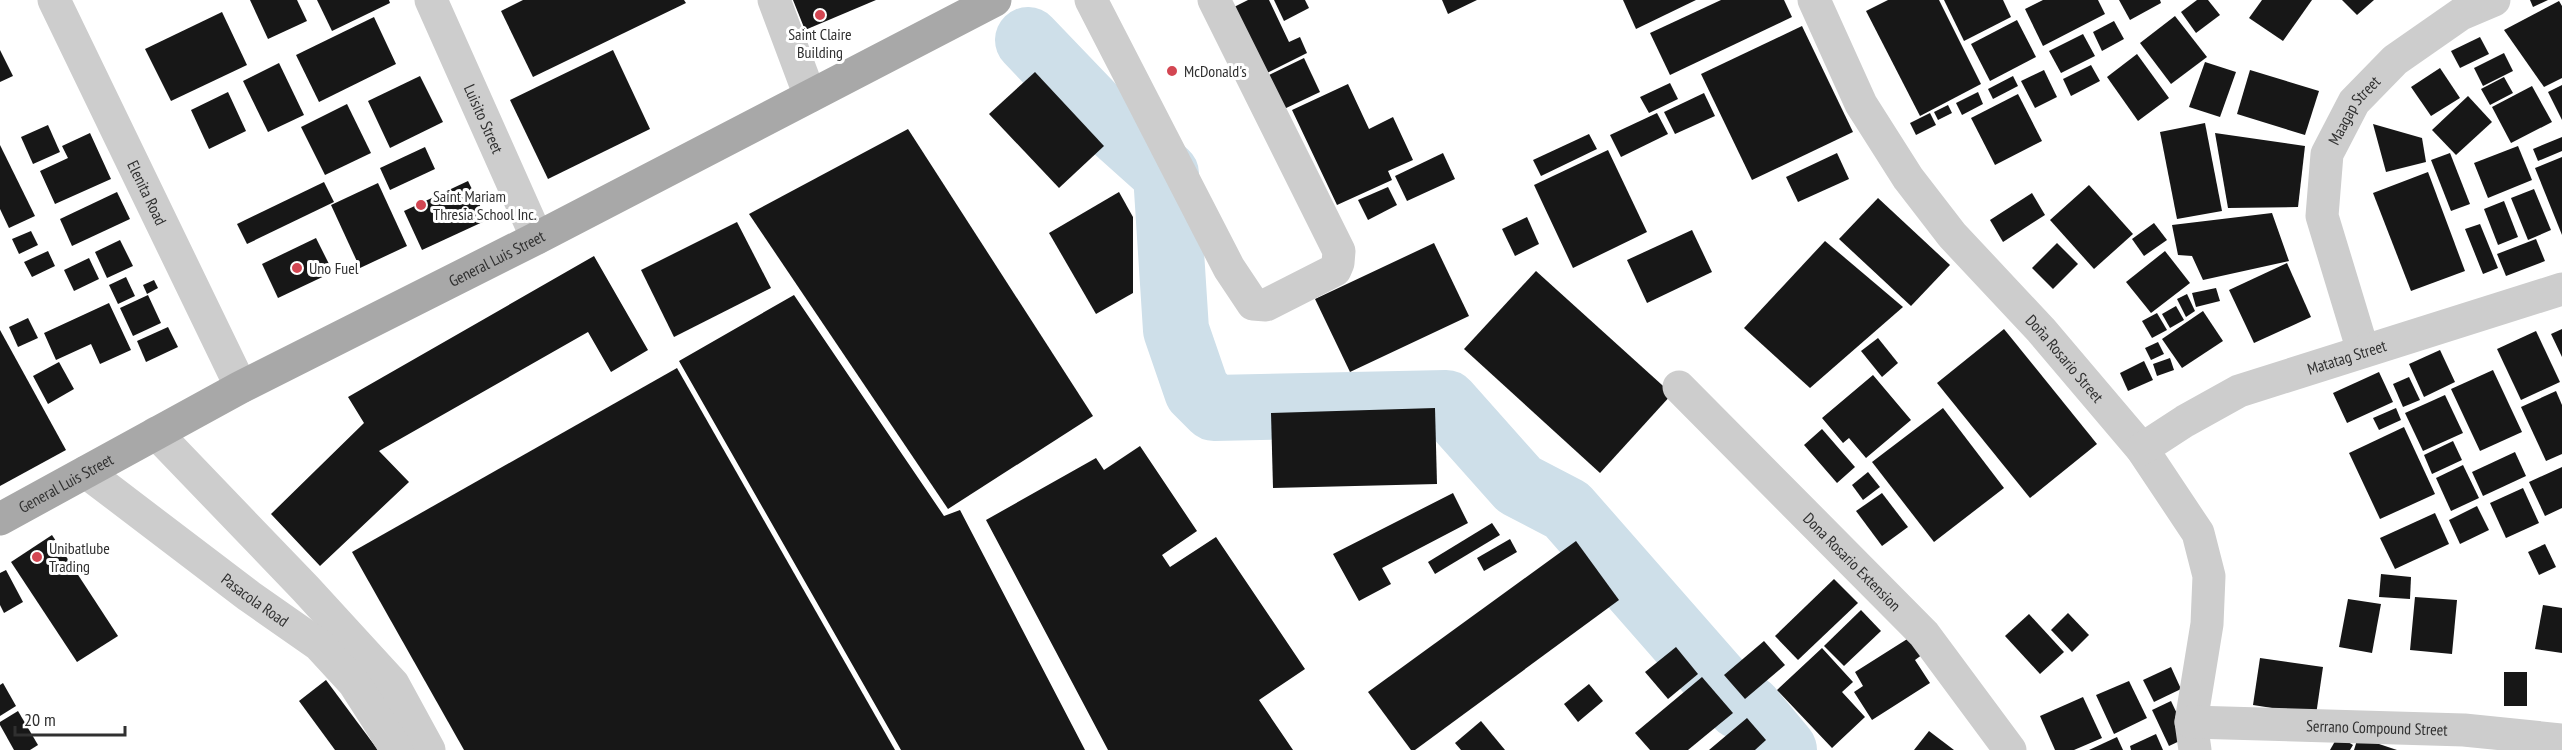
<svg xmlns="http://www.w3.org/2000/svg" width="2562" height="750" font-family="'PT Sans Narrow',sans-serif">
	<style>
		.lines { fill: none; stroke-linecap: round; stroke-linejoin: round }
		.river { stroke: #cedfe9; stroke-width: 66 }
		.building { fill: #171717 }
		.minor { stroke: #cdcdcd; stroke-width: 33 }
		.major { stroke: #a8a8a8; stroke-width: 33 }
		.poi-dot { fill: #d34652; stroke: #fff; stroke-width: 2 }
		.labels { text-anchor: middle; dominant-baseline: central; stroke-width: 6; stroke-linejoin: round; paint-order: stroke }
		.poi-label { font-size: 16px; fill: #303030; stroke: #fff; text-anchor: start }
		.street-label { font-size: 16px; fill: #303030; stroke: #fff }
	</style>
	<rect width="100%" height="100%" fill="#fff"/>
	<g class="lines">
		<!-- river -->
		<polyline class="river" points="1028,40 1099,114 1166,174 1176,330 1197,391 1214,408 1446,403 1519,485 1567,510 1739,706 1749,708 1784,750"/>
	</g>
	<!-- building -->
	<g class="building">
		<polygon points="250,0 297,0 307,21 268,39"/>
		<polygon points="317,0 389,0 390,3 332,31"/>
		<polygon points="523,0 684,0 686,3 533,77 501,11"/>
		<polygon points="793,0 876,0 805,30"/>
		<polygon points="1248,0 1269,0 1289,42 1300,37 1307,53 1267,73 1226,11"/>
		<polygon points="1274,0 1305,0 1309,8 1284,21"/>
		<polygon points="1442,0 1477,0 1448,14"/>
		<polygon points="1623,0 1696,0 1636,29"/>
		<polygon points="1721,0 1784,0 1792,17 1670,75 1650,33"/>
		<polygon points="1888,0 1939,0 1981,84 1920,116 1866,11"/>
		<polygon points="1944,0 2003,0 2011,17 1964,41"/>
		<polygon points="2043,0 2098,0 2105,14 2043,46 2025,9"/>
		<polygon points="2119,0 2160,0 2161,3 2130,20"/>
		<polygon points="2197,0 2208,0 2220,15 2196,33 2181,12"/>
		<polygon points="2262,0 2312,0 2283,41 2249,18"/>
		<polygon points="2342,0 2374,0 2357,15"/>
		<polygon points="2530,0 2548,0 2533,7"/>
		<polygon points="2559,1 2562,6 2562,78 2544,87 2504,30"/>
		<polygon points="222,12 247,65 171,101 145,49"/>
		<polygon points="2175,16 2207,57 2171,84 2140,43"/>
		<polygon points="374,17 396,64 319,102 296,55"/>
		<polygon points="2017,20 2036,57 1990,81 1971,44"/>
		<polygon points="2114,21 2124,39 2102,51 2093,32"/>
		<polygon points="1802,26 1853,132 1752,180 1701,74"/>
		<polygon points="2083,34 2095,56 2061,73 2049,51"/>
		<polygon points="2480,37 2489,54 2460,68 2451,51"/>
		<polygon points="0,50 13,76 0,82"/>
		<polygon points="613,50 650,129 548,179 510,100"/>
		<polygon points="2504,53 2513,71 2483,86 2474,68"/>
		<polygon points="2137,54 2169,98 2138,121 2107,77"/>
		<polygon points="1304,58 1320,92 1284,109 1267,76"/>
		<polygon points="2205,62 2236,72 2220,117 2189,107"/>
		<polygon points="279,63 304,115 268,132 243,81"/>
		<polygon points="2091,65 2100,81 2071,96 2063,79"/>
		<polygon points="2440,68 2460,98 2431,116 2411,87"/>
		<polygon points="2044,70 2057,97 2035,108 2021,81"/>
		<polygon points="2250,70 2319,91 2305,135 2237,114"/>
		<polygon points="1035,72 1104,146 1059,188 989,114"/>
		<polygon points="420,76 443,122 390,148 368,101"/>
		<polygon points="2013,76 2018,86 1993,99 1988,89"/>
		<polygon points="2504,77 2513,93 2490,105 2481,89"/>
		<polygon points="1670,83 1678,99 1649,113 1640,97"/>
		<polygon points="1348,84 1369,129 1393,117 1413,160 1388,171 1392,180 1337,205 1292,110"/>
		<polygon points="2562,85 2562,120 2548,92"/>
		<polygon points="2532,86 2552,122 2511,143 2492,107"/>
		<polygon points="228,92 246,131 209,149 191,110"/>
		<polygon points="1978,92 1983,104 1962,115 1956,103"/>
		<polygon points="1704,93 1715,116 1675,134 1664,112"/>
		<polygon points="2018,94 2042,141 1995,165 1971,118"/>
		<polygon points="2468,96 2492,122 2456,155 2432,130"/>
		<polygon points="347,104 371,153 325,175 301,127"/>
		<polygon points="1948,105 1952,113 1938,120 1934,112"/>
		<polygon points="1657,113 1668,134 1621,157 1610,135"/>
		<polygon points="1930,113 1936,125 1916,135 1910,123"/>
		<polygon points="2205,123 2222,211 2177,219 2160,132"/>
		<polygon points="2373,124 2422,138 2426,162 2386,172"/>
		<polygon points="48,125 60,152 33,164 21,137"/>
		<polygon points="908,129 1093,416 948,509 749,214"/>
		<polygon points="90,133 111,179 55,204 40,171 68,158 62,146"/>
		<polygon points="2215,133 2305,146 2298,207 2228,208"/>
		<polygon points="1589,134 1597,149 1541,176 1533,160"/>
		<polygon points="2562,137 2562,151 2538,161 2533,149"/>
		<polygon points="0,145 35,216 9,228 0,209"/>
		<polygon points="2518,146 2532,180 2488,198 2474,163"/>
		<polygon points="425,147 435,169 390,190 380,168"/>
		<polygon points="1608,150 1647,232 1573,268 1534,185"/>
		<polygon points="1443,153 1455,179 1407,201 1395,176"/>
		<polygon points="1837,153 1849,179 1798,202 1786,177"/>
		<polygon points="2450,153 2470,204 2451,211 2431,160"/>
		<polygon points="2562,157 2562,235 2535,168"/>
		<polygon points="2428,172 2465,271 2411,291 2373,193"/>
		<polygon points="468,181 487,220 422,250 404,211"/>
		<polygon points="324,182 334,202 247,244 237,224"/>
		<polygon points="378,183 407,246 360,268 331,205"/>
		<polygon points="2089,185 2133,234 2094,269 2050,220"/>
		<polygon points="1388,187 1397,205 1368,220 1358,200"/>
		<polygon points="2534,189 2551,230 2528,240 2511,198"/>
		<polygon points="117,192 130,219 72,246 60,219"/>
		<polygon points="1119,192 1133,217 1133,293 1096,314 1049,233"/>
		<polygon points="2032,193 2045,215 2003,242 1990,220"/>
		<polygon points="1878,198 1950,265 1911,306 1839,239"/>
		<polygon points="2504,201 2518,237 2498,245 2484,209"/>
		<polygon points="2272,213 2289,261 2203,280 2192,256 2178,255 2172,225"/>
		<polygon points="1527,217 1539,244 1515,256 1502,229"/>
		<polygon points="737,222 771,288 674,337 641,270"/>
		<polygon points="2154,223 2167,240 2144,256 2132,239"/>
		<polygon points="2480,224 2498,268 2483,274 2465,229"/>
		<polygon points="1692,230 1712,272 1647,303 1627,260"/>
		<polygon points="31,231 38,245 19,254 12,239"/>
		<polygon points="316,238 333,272 278,298 262,264"/>
		<polygon points="2536,239 2545,261 2506,276 2497,254"/>
		<polygon points="120,240 133,266 107,278 95,252"/>
		<polygon points="1825,241 1903,307 1810,388 1744,328"/>
		<polygon points="1434,243 1469,316 1350,372 1315,299"/>
		<polygon points="2057,243 2078,264 2053,289 2032,268"/>
		<polygon points="48,251 55,266 32,277 24,262"/>
		<polygon points="2165,251 2190,283 2151,313 2126,282"/>
		<polygon points="594,256 648,350 611,372 588,332 379,451 409,482 320,566 271,514 364,423 348,397"/>
		<polygon points="89,258 99,279 74,291 64,270"/>
		<polygon points="2287,263 2311,317 2254,343 2229,290"/>
		<polygon points="1536,271 1672,394 1600,473 1464,349"/>
		<polygon points="126,277 135,296 118,304 109,285"/>
		<polygon points="154,280 158,288 147,294 143,285"/>
		<polygon points="2216,288 2220,301 2196,307 2192,293"/>
		<polygon points="2187,294 2195,311 2186,317 2177,299"/>
		<polygon points="148,295 161,323 133,336 120,308"/>
		<polygon points="794,295 944,516 960,510 1085,750 901,750 679,361"/>
		<polygon points="109,303 131,350 100,364 91,344 56,360 44,333"/>
		<polygon points="2176,306 2184,320 2170,328 2162,314"/>
		<polygon points="2203,311 2223,341 2182,368 2162,339"/>
		<polygon points="2157,313 2167,330 2152,338 2142,321"/>
		<polygon points="28,318 38,338 18,347 9,327"/>
		<polygon points="168,327 178,347 146,362 137,341"/>
		<polygon points="2004,329 2097,444 2030,498 1937,383"/>
		<polygon points="2562,329 2562,357 2551,334"/>
		<polygon points="0,330 66,450 0,486"/>
		<polygon points="2536,331 2560,382 2521,400 2497,349"/>
		<polygon points="1878,338 1898,363 1882,377 1861,351"/>
		<polygon points="2158,342 2164,354 2151,360 2145,348"/>
		<polygon points="2440,350 2455,382 2424,397 2409,364"/>
		<polygon points="2170,358 2174,370 2157,376 2153,364"/>
		<polygon points="2144,361 2153,380 2128,391 2120,373"/>
		<polygon points="59,362 74,389 48,404 33,376"/>
		<polygon points="677,368 895,750 464,750 352,552"/>
		<polygon points="2493,370 2522,432 2480,451 2451,389"/>
		<polygon points="2379,372 2393,402 2347,423 2333,393"/>
		<polygon points="1873,375 1911,420 1866,458 1849,438 1843,443 1822,418"/>
		<polygon points="2409,377 2420,400 2403,407 2393,384"/>
		<polygon points="2556,391 2562,405 2562,454 2546,461 2521,407"/>
		<polygon points="2445,395 2463,433 2423,451 2405,413"/>
		<polygon points="1435,408 1437,484 1273,488 1271,413"/>
		<polygon points="1943,408 2004,488 1934,542 1872,462"/>
		<polygon points="2396,408 2401,420 2379,430 2373,418"/>
		<polygon points="2404,427 2435,494 2380,519 2349,453"/>
		<polygon points="1822,429 1855,467 1837,483 1804,445"/>
		<polygon points="2453,441 2462,460 2432,474 2424,455"/>
		<polygon points="1140,446 1197,531 1162,555 1170,567 1216,537 1305,669 1259,700 1293,750 1108,750 986,520 1096,458 1104,470"/>
		<polygon points="2515,452 2526,476 2483,496 2472,472"/>
		<polygon points="2463,465 2479,498 2451,511 2436,478"/>
		<polygon points="2562,467 2562,508 2545,516 2529,482"/>
		<polygon points="1868,472 1880,487 1863,500 1852,485"/>
		<polygon points="2523,488 2539,523 2506,538 2490,503"/>
		<polygon points="1453,493 1468,523 1382,568 1391,584 1359,601 1333,554"/>
		<polygon points="1882,493 1908,527 1882,546 1856,511"/>
		<polygon points="2477,506 2489,530 2460,544 2449,520"/>
		<polygon points="2435,513 2449,544 2395,569 2380,538"/>
		<polygon points="1492,523 1500,535 1435,574 1428,562"/>
		<polygon points="52,535 118,636 77,662 11,562"/>
		<polygon points="1510,539 1517,552 1484,571 1477,558"/>
		<polygon points="1576,541 1619,600 1415,750 1411,750 1368,692"/>
		<polygon points="2545,544 2556,567 2539,575 2528,552"/>
		<polygon points="6,570 23,602 4,613 0,605 0,573"/>
		<polygon points="2381,574 2411,577 2410,599 2379,597"/>
		<polygon points="1834,579 1858,603 1798,660 1775,636"/>
		<polygon points="2415,597 2457,600 2452,654 2410,650"/>
		<polygon points="2348,599 2381,604 2372,653 2339,647"/>
		<polygon points="2543,605 2562,608 2562,653 2535,649"/>
		<polygon points="1861,610 1881,631 1844,666 1824,646"/>
		<polygon points="2068,613 2089,635 2072,652 2051,630"/>
		<polygon points="2029,614 2064,652 2040,674 2005,636"/>
		<polygon points="1912,636 1923,654 1915,660 1930,683 1872,720 1854,692 1863,686 1855,672"/>
		<polygon points="1764,641 1785,665 1745,699 1724,675"/>
		<polygon points="1676,647 1698,674 1668,699 1645,672"/>
		<polygon points="1822,648 1853,682 1842,692 1865,717 1832,748 1777,690"/>
		<polygon points="2260,658 2323,667 2316,715 2253,705"/>
		<polygon points="2171,667 2181,689 2154,702 2143,680"/>
		<rect x="2504" y="672" width="23" height="34"/>
		<polygon points="1702,677 1733,713 1688,750 1650,750 1635,733"/>
		<polygon points="326,680 378,750 335,750 299,701"/>
		<polygon points="2129,681 2147,718 2114,734 2096,695"/>
		<polygon points="3,683 16,706 0,716 0,685"/>
		<polygon points="1589,684 1603,701 1578,722 1564,704"/>
		<polygon points="2083,697 2102,738 2074,750 2055,750 2040,716"/>
		<polygon points="2171,701 2188,737 2169,746 2152,710"/>
		<polygon points="18,711 38,745 30,750 14,750 0,725 0,722"/>
		<polygon points="1747,718 1766,740 1755,750 1709,750"/>
		<polygon points="1481,721 1505,750 1461,750 1455,743"/>
		<polygon points="1929,731 1954,750 1914,750"/>
		<polygon points="2156,734 2163,750 2131,750 2130,746"/>
		<polygon points="2338,736 2353,745 2350,750 2330,750"/>
		<polygon points="2117,737 2123,750 2089,750"/>
		<polygon points="2358,737 2397,750 2354,750"/>
	</g>
	<g class="lines">
		<!-- minor -->
		<g class="minor">
			<path id="s1" d="M54,0L241,387"/>
			<path id="s2" d="M431,0L537,238"/>
			<polyline points="774,0 810,96"/>
			<polyline points="1091,0 1229,268 1253,304 1266,305 1335,270 1338,263 1339,251 1214,0"/>
			<path id="s3" d="M1814,0L1861,104L1908,178L1952,235L2041,330L2142,449L2198,533L2209,576L2207,624L2191,722L2195,750"/>
			<path id="s4" d="M2363,351L2322,216L2327,154L2354,102L2395,60L2461,14L2494,0"/>
			<path id="s5" d="M1679,387L1924,634L2010,750"/>
			<polyline points="156,433 305,588 393,684 429,750"/>
			<path id="s6" d="M2142,449L2185,421L2239,391L2562,289"/>
			<path id="s7" d="M86,472L249,596L319,645L354,683L397,750"/>
			<path id="s8" d="M2191,722L2464,730L2562,740"/>
		</g>
		<!-- major -->
		<path class="major" id="s9" d="M0,519L241,387L537,238L995,0"/>
	</g>
	<!-- markers -->
	<g class="poi-dot">
		<circle cx="820" cy="15" r="6"/>
		<circle cx="1172" cy="71" r="6"/>
		<circle cx="421" cy="205" r="6"/>
		<circle cx="297" cy="268" r="6"/>
		<circle cx="37" cy="557" r="6"/>
	</g>
	<g class="labels">
		<!-- poi labels -->
		<g class="poi-label">
			<text x="820" y="34" text-anchor="middle">Saint Claire<tspan x="820" dy="18">Building</tspan></text>
			<text x="1184" y="71">McDonald's</text>
			<text x="433" y="196">Saint Mariam<tspan x="433" dy="18">Thresia School Inc.</tspan></text>
			<text x="309" y="268">Uno Fuel</text>
			<text x="49" y="548">Unibatlube<tspan x="49" dy="18">Trading</tspan></text>
		</g>
		<!-- street labels -->
		<g class="street-label">
			<text stroke="none"><textPath href="#s4" startOffset="255">Maagap Street</textPath></text>
			<text stroke="none"><textPath href="#s2" startOffset="130">Luisito Street</textPath></text>
			<text stroke="none"><textPath href="#s1" startOffset="214">Elenita Road</textPath></text>
			<text stroke="none"><textPath href="#s9" startOffset="561">General Luis Street</textPath></text>
			<text stroke="none"><textPath href="#s6" startOffset="226">Matatag Street</textPath></text>
			<text stroke="none"><textPath href="#s3" startOffset="441">Doña Rosario Street</textPath></text>
			<text stroke="none"><textPath href="#s9" startOffset="75">General Luis Street</textPath></text>
			<text stroke="none"><textPath href="#s5" startOffset="246">Dona Rosario Extension</textPath></text>
			<text stroke="none"><textPath href="#s7" startOffset="212">Pasacola Road</textPath></text>
			<text stroke="none"><textPath href="#s8" startOffset="186">Serrano Compound Street</textPath></text>
		</g>
	</g>
	<!-- scale -->
	<path d="M15 726v9h110v-9" fill="none" stroke="#303030" stroke-width="3"/>
	<text x="24" y="726" font-size="18" fill="#303030" stroke="#ffffff" stroke-width="4.5" paint-order="stroke">20 m</text>
</svg>
